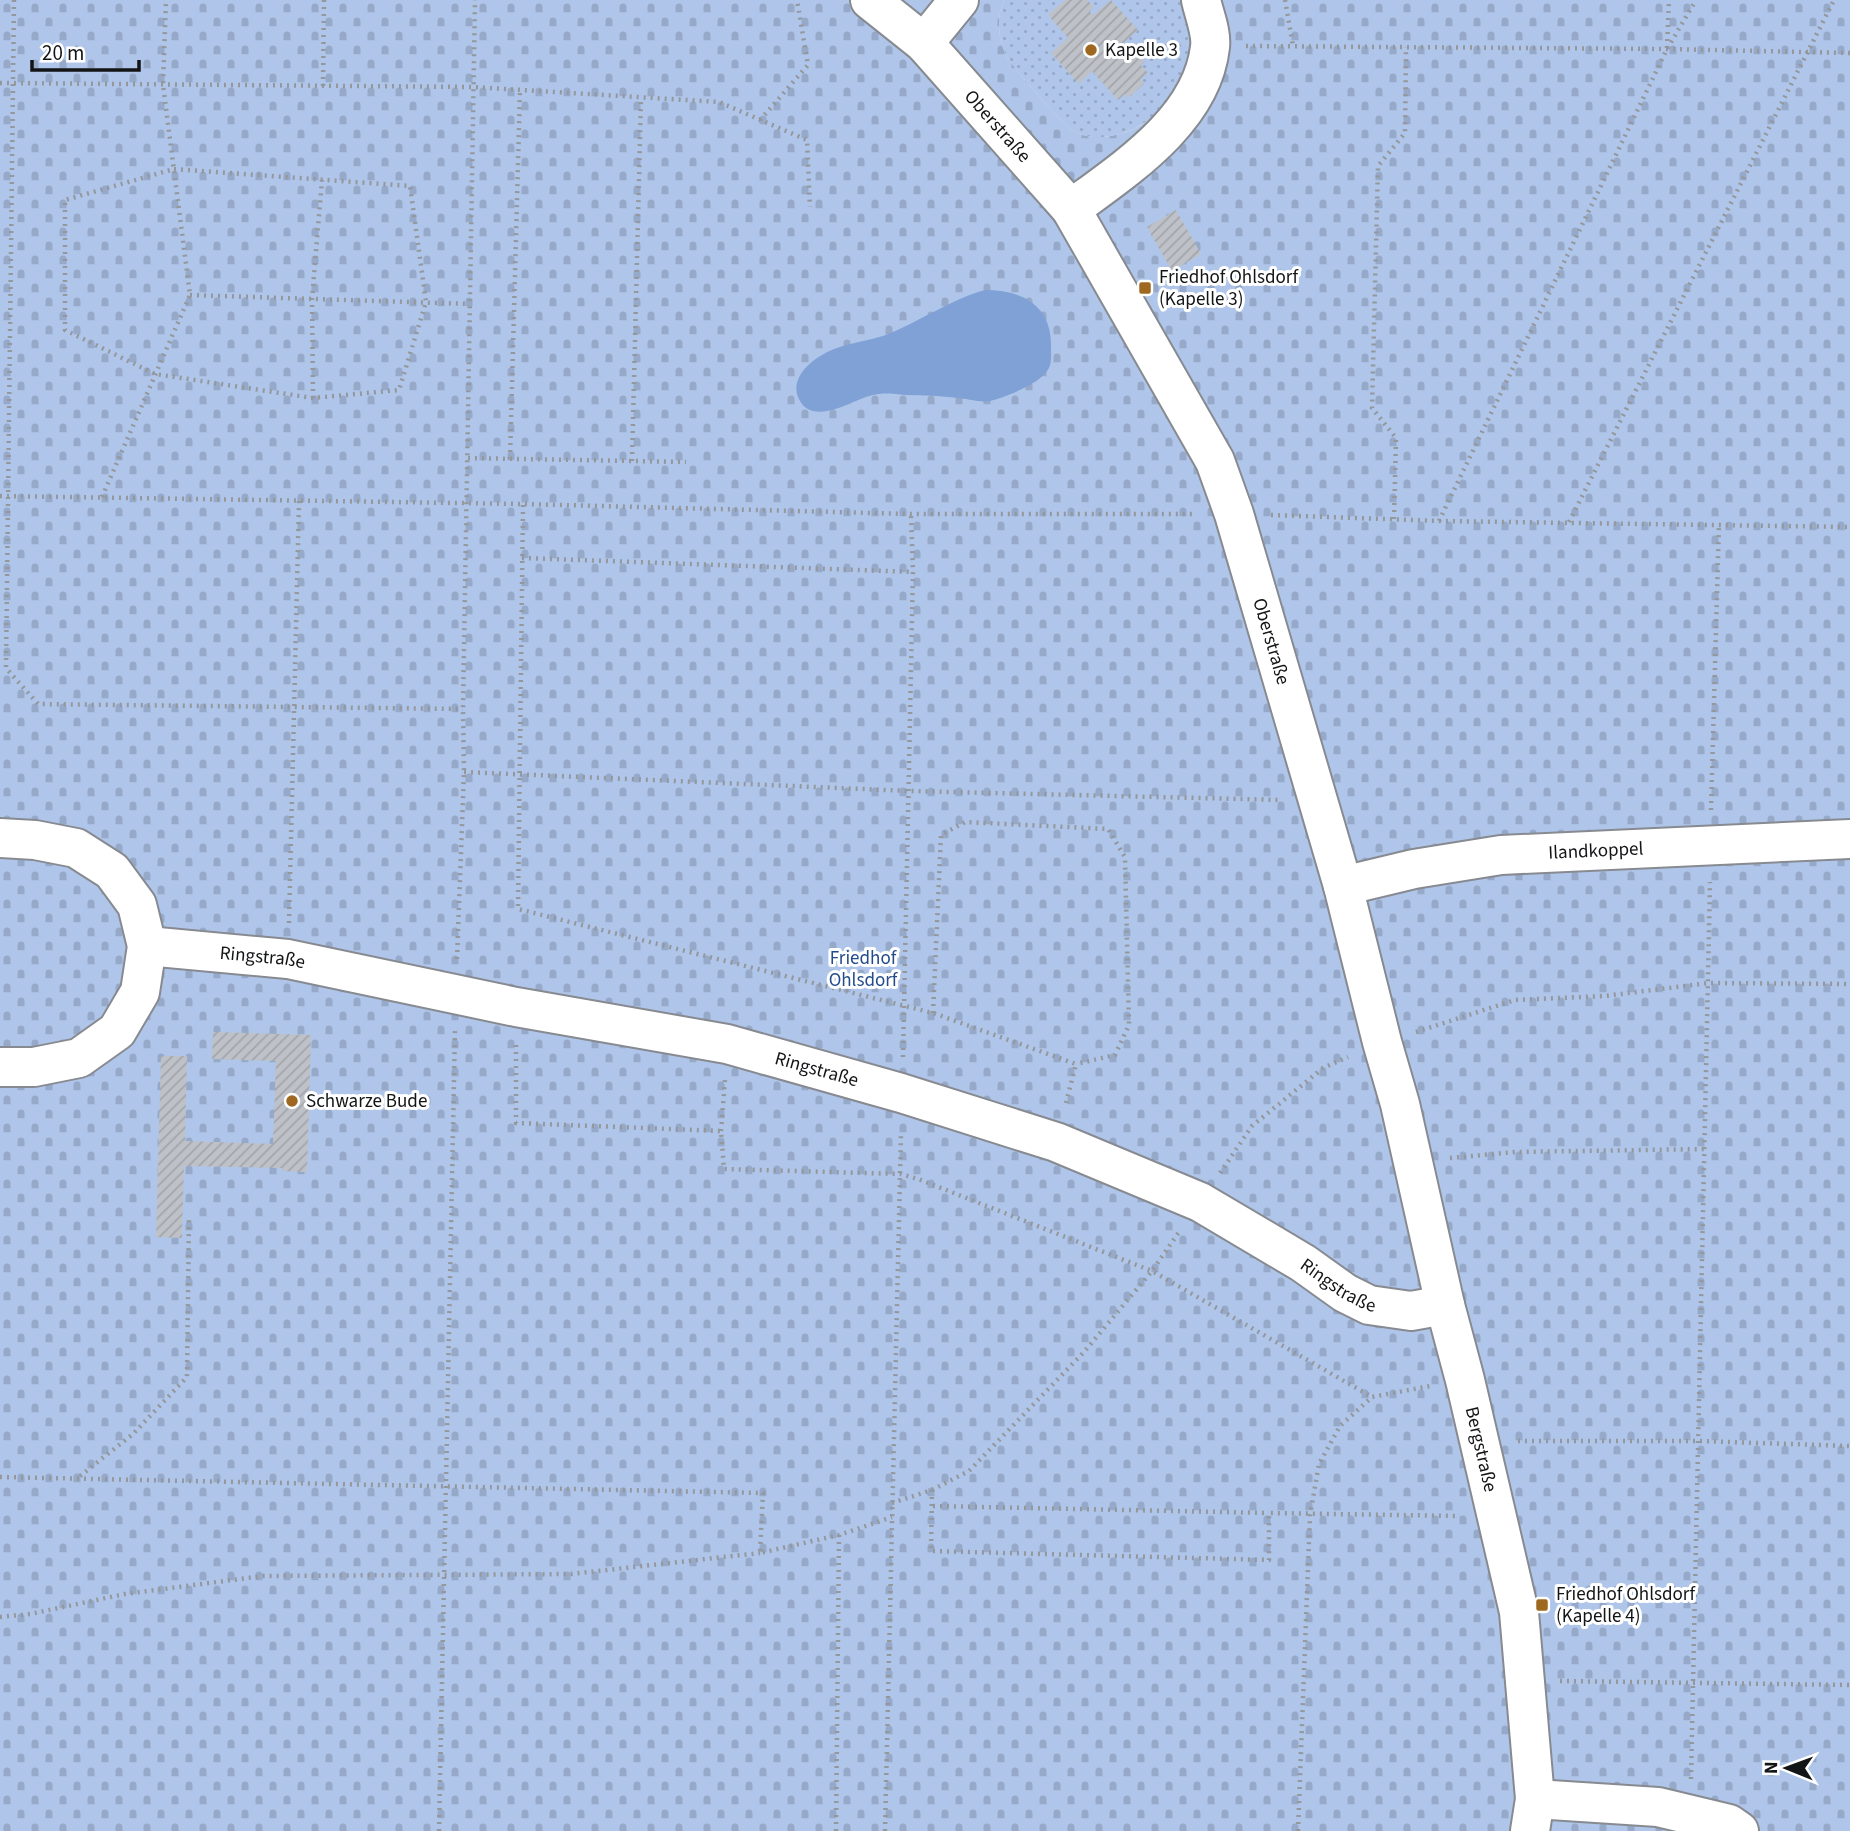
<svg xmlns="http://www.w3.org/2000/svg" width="1850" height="1831" font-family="'Source Sans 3',sans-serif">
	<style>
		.grass { fill: url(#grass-dots) }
		.cemetery { fill: url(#cemetery-stones) }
		.water { fill: #7fa1d5 }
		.building { fill: url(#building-hatch) }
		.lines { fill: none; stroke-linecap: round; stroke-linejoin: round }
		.minor-casing { stroke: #878a90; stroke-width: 42 }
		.path { stroke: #94979b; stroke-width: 4.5; stroke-dasharray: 2 5; stroke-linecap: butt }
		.minor { stroke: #fff; stroke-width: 38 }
		.poi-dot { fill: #9e6821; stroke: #fff; stroke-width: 2.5 }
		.labels { text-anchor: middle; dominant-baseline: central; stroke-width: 6; stroke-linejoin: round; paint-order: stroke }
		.poi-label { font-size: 19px; fill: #131416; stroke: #fff; text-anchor: start }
		.street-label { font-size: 19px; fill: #131416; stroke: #fff }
		.park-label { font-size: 19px; fill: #244c8c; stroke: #fff }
	</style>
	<defs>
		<pattern id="grass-dots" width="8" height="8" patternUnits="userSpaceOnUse" patternTransform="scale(1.75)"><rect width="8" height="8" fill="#afc6ea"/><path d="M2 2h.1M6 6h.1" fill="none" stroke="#96a9c8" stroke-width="1.8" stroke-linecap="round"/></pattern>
		<pattern id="cemetery-stones" width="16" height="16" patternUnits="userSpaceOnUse" patternTransform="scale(1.75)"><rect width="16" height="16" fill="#afc6ea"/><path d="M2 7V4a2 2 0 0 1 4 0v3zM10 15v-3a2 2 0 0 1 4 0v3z" fill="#96a9c8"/></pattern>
		<pattern id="building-hatch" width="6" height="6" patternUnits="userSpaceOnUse" patternTransform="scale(1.75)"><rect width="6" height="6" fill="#bec2c8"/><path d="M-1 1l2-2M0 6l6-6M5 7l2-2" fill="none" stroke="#a2a6ab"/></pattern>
	</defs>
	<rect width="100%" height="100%" fill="#dee1e7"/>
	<!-- grass -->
	<path class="grass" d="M1004,0H1181C1211,59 1163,138 1096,137C1090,137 1080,135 1075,132C1064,126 1013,68 1007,57C998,40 996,17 1004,0Z"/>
	<!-- cemetery -->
	<path class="cemetery" d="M0,0H1004C996,17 998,40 1007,57C1013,68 1064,126 1075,132C1080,135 1090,137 1096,137C1163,139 1211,59 1181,0H1850V1831H0Z"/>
	<!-- water -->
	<path class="water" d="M985,290C1022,290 1052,305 1051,347C1051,353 1052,362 1049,368C1042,383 1006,397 990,401C979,403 970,399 959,398C941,396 923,395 905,395C897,394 887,393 879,394C858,396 834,416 813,411C805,409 801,404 798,397C791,379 808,363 822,355C839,344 864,342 883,336C918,323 949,300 985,290Z"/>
	<!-- building -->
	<g class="building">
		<polygon points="1065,0 1087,0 1094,7 1089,11 1093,15 1111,0 1138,30 1122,44 1129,52 1133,48 1145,62 1141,65 1148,73 1141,79 1144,84 1128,98 1125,94 1118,100 1092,71 1079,84 1051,53 1068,38 1048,15"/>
		<polygon points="1176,210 1201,254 1172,271 1147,227"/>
		<polygon points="213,1032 311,1035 307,1172 281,1171 282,1168 184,1166 182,1238 156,1237 161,1056 187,1056 185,1141 273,1144 276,1061 212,1059"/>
	</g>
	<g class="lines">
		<defs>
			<g id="minor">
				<path id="s1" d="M870,0L924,43L1071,209L1215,461L1234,514L1343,886L1382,1042L1400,1104L1445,1305L1465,1380L1519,1612L1535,1799L1530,1831"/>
				<polyline points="924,43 959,0"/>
				<path d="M1071,209C1125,169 1202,120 1210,47C1212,33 1204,14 1201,0"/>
				<polyline points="0,838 35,840 76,848 112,871 137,905 147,946 140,992 117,1031 79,1058 34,1067 0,1067"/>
				<path id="s2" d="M1343,886L1414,869L1501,855L1850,839"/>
				<path id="s3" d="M147,946L288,959L516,1007L727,1044L901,1093L1056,1142L1200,1202L1303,1263L1345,1293L1369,1305L1411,1311L1445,1305"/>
				<polyline points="1535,1799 1658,1807 1729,1824 1739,1831"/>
			</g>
		</defs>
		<!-- minor casing -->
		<use href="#minor" class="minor-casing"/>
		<!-- path -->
		<g class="path">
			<polyline points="14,0 6,668 38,704 463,709"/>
			<polyline points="1285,0 1293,46"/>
			<polyline points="1246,46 1667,49 1850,53"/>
			<polyline points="1667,48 1669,0"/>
			<polyline points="0,83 473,87 719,102 807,140 810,207"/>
			<polyline points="323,86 324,0"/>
			<polyline points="760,120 808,65 797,0"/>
			<polygon points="174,169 410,186 426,302 399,390 313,398 155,374 65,330 65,200"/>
			<polyline points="190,295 470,304"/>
			<polyline points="313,398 312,299 322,180"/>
			<polyline points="468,458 686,462"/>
			<polyline points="510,459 520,90"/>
			<polyline points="632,461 641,98"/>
			<polyline points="0,496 523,504 911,514 1196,514"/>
			<polyline points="102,497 190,295 163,85 166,0"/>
			<polyline points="523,505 518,909 933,1013 1076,1064 1065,1107"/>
			<polyline points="1271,515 1439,521 1850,527"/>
			<polyline points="1394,519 1396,438 1372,408 1378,166 1405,133 1406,47"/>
			<polyline points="1439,521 1667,49 1696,0"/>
			<polyline points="1569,522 1834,0"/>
			<polyline points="522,558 913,572"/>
			<polyline points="464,772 909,791 1282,800"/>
			<polyline points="1711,810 1719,523"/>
			<polyline points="289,923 299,501"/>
			<polyline points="457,959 464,772 463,709 475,0"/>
			<polyline points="933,1013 941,835 965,822 1108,829 1125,857 1129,1025 1115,1055 1076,1064"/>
			<polyline points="1416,1032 1515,1000 1604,996 1709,983 1850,984"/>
			<polyline points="516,1045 516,1123 721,1131 724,1169 901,1174 918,1179 1152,1271 1372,1397"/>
			<polyline points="903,1057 913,572 911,514"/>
			<polyline points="721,1131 725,1080"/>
			<polyline points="1450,1158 1515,1152 1705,1149"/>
			<polyline points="1220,1173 1252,1126 1323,1068 1348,1057"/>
			<polyline points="1518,1441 1699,1441 1850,1446"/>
			<polyline points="80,1476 133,1434 187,1377 189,1217"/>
			<polyline points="0,1477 763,1493 760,1553 839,1535 892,1517"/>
			<polyline points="932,1490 931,1551 1269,1560 1269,1513 1460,1516"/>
			<polyline points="892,1503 932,1490 969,1471 1084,1352 1152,1271 1179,1232"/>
			<polyline points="933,1506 1269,1513"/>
			<polyline points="0,1617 30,1614 125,1594 263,1576 571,1574 760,1553"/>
			<polyline points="1560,1681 1850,1685"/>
			<polyline points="1691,1779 1710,882"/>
			<polyline points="439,1831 455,1031"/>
			<polyline points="836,1831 839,1535"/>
			<polyline points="885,1831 901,1132"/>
			<polyline points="1298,1831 1310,1515 1319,1464 1340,1426 1372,1397 1430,1386"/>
		</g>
		<!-- minor -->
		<use href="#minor" class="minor"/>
	</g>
	<!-- markers -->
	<g class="poi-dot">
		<circle cx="1091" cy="50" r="7"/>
		<rect x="1138" y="281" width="14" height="14" rx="3.5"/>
		<circle cx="292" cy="1101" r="7"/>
		<rect x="1535" y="1598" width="14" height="14" rx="3.5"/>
	</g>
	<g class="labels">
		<!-- poi labels -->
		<g class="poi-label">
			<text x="1105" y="50">Kapelle 3</text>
			<text x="1159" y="277">Friedhof Ohlsdorf<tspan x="1159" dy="22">(Kapelle 3)</tspan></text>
			<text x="306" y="1101">Schwarze Bude</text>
			<text x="1556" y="1594">Friedhof Ohlsdorf<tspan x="1556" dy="22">(Kapelle 4)</tspan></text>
		</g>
		<!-- street labels -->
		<g class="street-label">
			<text stroke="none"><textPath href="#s1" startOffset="180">Oberstraße</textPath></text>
			<text stroke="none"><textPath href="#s1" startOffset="770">Oberstraße</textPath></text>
			<text stroke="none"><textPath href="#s2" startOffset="256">Ilandkoppel</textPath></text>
			<text stroke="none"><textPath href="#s3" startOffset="116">Ringstraße</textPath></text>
			<text stroke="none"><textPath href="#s3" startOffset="682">Ringstraße</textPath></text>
			<text stroke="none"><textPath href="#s3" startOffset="1250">Ringstraße</textPath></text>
			<text stroke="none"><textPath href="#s1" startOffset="1605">Bergstraße</textPath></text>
		</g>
		<!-- park labels -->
		<g class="park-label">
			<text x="863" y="958">Friedhof<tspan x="863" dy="22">Ohlsdorf</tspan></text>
		</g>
	</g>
	<!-- north arrow -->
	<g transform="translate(1787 1768) rotate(271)" stroke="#ffffff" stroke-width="5" paint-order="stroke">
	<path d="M0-5L12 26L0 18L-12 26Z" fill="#131416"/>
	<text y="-10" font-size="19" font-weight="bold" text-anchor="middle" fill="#131416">N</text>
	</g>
	<!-- scale -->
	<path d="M32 60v10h107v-10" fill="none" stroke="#131416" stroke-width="3.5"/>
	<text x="42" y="60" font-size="21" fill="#131416" stroke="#ffffff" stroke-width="5" paint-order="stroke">20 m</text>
</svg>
